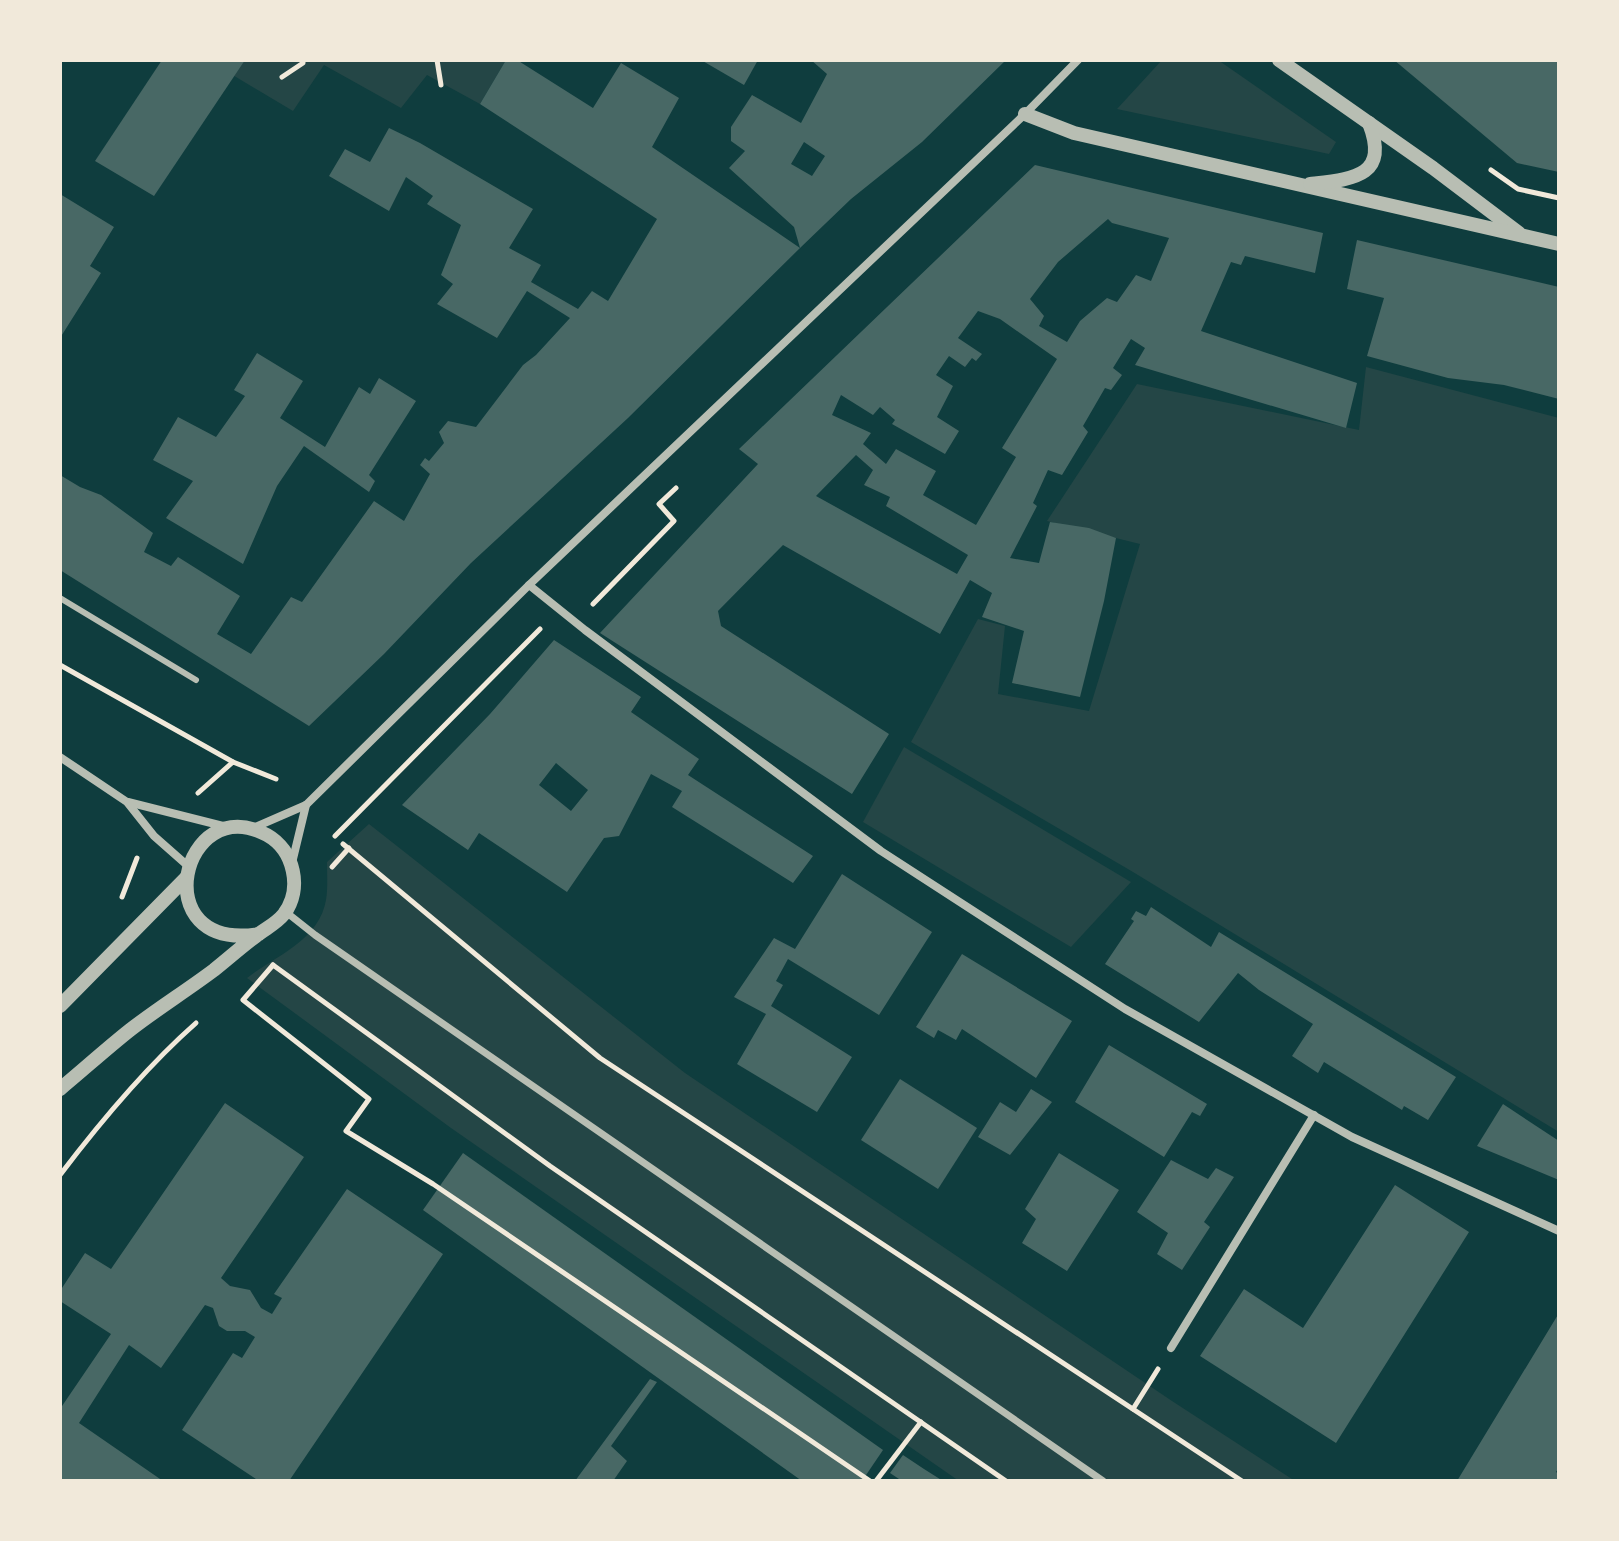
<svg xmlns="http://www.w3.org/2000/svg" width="1619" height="1541" font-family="Lora,serif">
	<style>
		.green { fill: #244646 }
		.building { fill: #486865; fill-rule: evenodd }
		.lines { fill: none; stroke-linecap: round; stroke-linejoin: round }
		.path { stroke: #f1e9da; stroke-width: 5 }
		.service { stroke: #b8beb3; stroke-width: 6 }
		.pedestrian { stroke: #b8beb3; stroke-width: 7 }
		.minor { stroke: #b8beb3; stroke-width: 8 }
		.tertiary { stroke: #b8beb3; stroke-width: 14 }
	</style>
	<rect width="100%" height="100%" fill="#0f3d3e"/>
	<!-- green -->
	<g class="green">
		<polygon points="240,60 506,60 480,104 427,75 401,108 324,65 293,111 231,74"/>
		<polygon points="1162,60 1218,60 1336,142 1329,154 1117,109"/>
		<polygon points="1366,367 1559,418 1559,1132 1133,872 911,742 978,619 1005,626 998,694 1089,711 1140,544 1047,521 1137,384 1359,430"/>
		<polygon points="904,747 1131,882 1071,947 863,822"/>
		<path d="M369,824L685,1073L1172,1401L1295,1481H959L451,1128L247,978C275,956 319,941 326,900C328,888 327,874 327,862Z"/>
	</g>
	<!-- building -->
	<g class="building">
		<polygon points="162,60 245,60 154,196 95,161"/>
		<polygon points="506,60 517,60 593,108 621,63 679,98 652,147 800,248 628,418 471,563 384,654 309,726 60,570 60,475 80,487 101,495 153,533 144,552 171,566 178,557 240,596 217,634 251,654 291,597 302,602 374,501 404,521 430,474 420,465 425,458 429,461 444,443 439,432 448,421 476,427 523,365 536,355 570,318 527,291 497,338 437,304 453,284 441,275 461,225 427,204 433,196 406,177 389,211 329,176 345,149 370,162 389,128 420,143 533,209 509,248 541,265 531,282 578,309 592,291 608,301 657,219 480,104"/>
		<polygon points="701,60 758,60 744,85"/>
		<path d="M811,60H1006L922,142L851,199L800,248L794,227L729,168L745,151L731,141V127L752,95L801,123L827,74ZM804,142L825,156L812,176L791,164Z"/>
		<polygon points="1394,60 1559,60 1559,172 1517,163"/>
		<path d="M1035,165L1323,233L1315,273L1245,256L1241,265L1231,262L1201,331L1357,383L1346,428L1135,365L1145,348L1131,339L1113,368L1122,375L1111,390L1105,388L1083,426L1088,432L1062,475L1048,470L1033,503L1037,506L1010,558L1039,563L1050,522L1089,528L1116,538L1104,601L1080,697L1012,683L1024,631L982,617L992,593L970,580L940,634L783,545L718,611L721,626L889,734L852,794L600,633L758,464L739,449ZM1108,219L1112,223L1169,238L1151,281L1136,275L1117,302L1107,298L1080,321L1067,342L1039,326L1044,316L1030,299L1058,262ZM978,311L1000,319L1057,359L1002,448L1016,457L976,525L923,495L936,471L896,449L886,464L863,444L871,433L832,415L841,395L873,415L880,407L895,420L892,424L945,454L959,431L937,417L953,386L936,375L949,356L965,367L972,358L976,361L982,354L958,338ZM856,455L873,470L864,485L890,497L886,506L968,555L957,574L816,496Z"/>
		<polygon points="60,194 114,227 90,266 101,273 60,338"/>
		<polygon points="1357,240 1559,287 1559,399 1504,385 1448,378 1367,356 1384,298 1347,289"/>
		<polygon points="257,353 303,381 280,418 325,447 359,387 370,394 379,378 416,401 369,475 375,481 369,492 304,446 277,486 243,564 166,518 193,481 153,460 178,417 216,437 245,396 234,390"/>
		<path d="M554,640L641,697L631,712L699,759L688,775L813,856L793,883L672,807L682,791L651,774L619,836L604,838L567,892L479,833L468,850L402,805L490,714ZM556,763L588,790L571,811L539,785Z"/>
		<polygon points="842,874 932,932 879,1015 788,959 776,981 783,985 771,1006 852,1057 817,1112 737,1064 766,1014 734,997 774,938 795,949"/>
		<polygon points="1151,907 1211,947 1219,932 1456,1077 1428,1120 1404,1106 1402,1110 1324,1062 1318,1073 1292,1056 1313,1024 1259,990 1238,973 1199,1022 1105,964 1134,921 1131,919 1136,911 1146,916"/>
		<polygon points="962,954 1072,1021 1036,1078 962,1029 956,1040 938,1030 934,1038 916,1027"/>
		<polygon points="1109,1045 1207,1104 1200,1116 1192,1112 1164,1157 1075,1102"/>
		<polygon points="900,1079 977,1128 938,1189 861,1140"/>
		<polygon points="1031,1089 1052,1102 1010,1155 978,1137 1000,1102 1016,1112"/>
		<polygon points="225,1103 304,1157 221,1278 230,1286 250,1290 261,1308 272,1314 282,1298 274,1294 347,1189 443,1254 289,1481 259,1481 182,1430 233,1353 242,1358 255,1337 245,1331 227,1331 219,1326 213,1308 205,1305 161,1368 129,1345 79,1423 163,1481 60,1481 60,1409 111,1334 60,1301 60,1291 85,1253 111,1269"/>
		<polygon points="1503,1104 1559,1141 1559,1180 1477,1146"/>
		<polygon points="463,1153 883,1450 862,1481 802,1481 423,1210"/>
		<polygon points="1059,1153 1119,1190 1067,1271 1022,1243 1036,1219 1025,1209"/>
		<polygon points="1171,1160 1208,1179 1216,1168 1234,1177 1204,1222 1210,1227 1182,1270 1157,1254 1168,1233 1137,1212"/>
		<polygon points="1395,1185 1469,1232 1336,1443 1200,1356 1244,1289 1303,1328"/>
		<polygon points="1559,1313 1559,1467 1556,1472 1559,1474 1559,1481 1457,1481"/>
		<polygon points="650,1379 657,1382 611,1446 627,1461 613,1481 575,1481"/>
		<polygon points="903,1455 924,1469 943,1481 902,1481 890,1473"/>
	</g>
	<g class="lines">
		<!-- path -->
		<g class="path">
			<polyline points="437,60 441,85"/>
			<polyline points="282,77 303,63 303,60"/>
			<polyline points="1491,170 1518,189 1559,198"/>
			<polyline points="593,604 674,521 659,504 676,488"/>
			<polyline points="60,665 233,762"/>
			<polyline points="198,793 233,762 276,779"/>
			<polyline points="335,836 540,629"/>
			<polyline points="343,844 600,1058 1242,1481"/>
			<polyline points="332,867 349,848"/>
			<polyline points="122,897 137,858"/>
			<polyline points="273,965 550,1166 1006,1481"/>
			<polyline points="273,965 243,1000 369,1099 346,1131 433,1184 870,1481"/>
			<path d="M60,1175C101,1121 145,1068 196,1023"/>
			<polyline points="1133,1409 1158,1369"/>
			<polyline points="876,1481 921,1422"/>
		</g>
		<!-- service -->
		<polyline class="service" points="60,598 196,680"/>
		<!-- pedestrian -->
		<polyline class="pedestrian" points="286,912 315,935 1103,1481"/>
		<!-- minor -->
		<g class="minor">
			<polyline points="529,585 585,630 881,851 1125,1009 1352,1137 1559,1231"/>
			<polyline points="60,757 127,802 154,836 188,866"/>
			<polyline points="128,802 227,827"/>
			<polyline points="251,829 306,805 529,585 1025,114 1078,60"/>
			<polyline points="292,863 306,805"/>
			<polyline points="1171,1348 1314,1115"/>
		</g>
		<!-- tertiary -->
		<g class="tertiary">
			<polyline points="1279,60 1433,168 1519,233"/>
			<polyline points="1025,114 1074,133 1559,244"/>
			<path d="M1310,184C1353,179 1390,177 1369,123"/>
			<polyline points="60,1006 186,878"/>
			<path d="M60,1089C83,1070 106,1049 130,1030C157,1009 186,991 214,970C228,959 241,947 256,936C266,928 276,924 284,914C303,889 294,850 267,835C182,789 143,953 259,934"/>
		</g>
	</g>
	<!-- border -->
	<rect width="1619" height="1541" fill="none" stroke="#f1e9da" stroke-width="124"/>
</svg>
